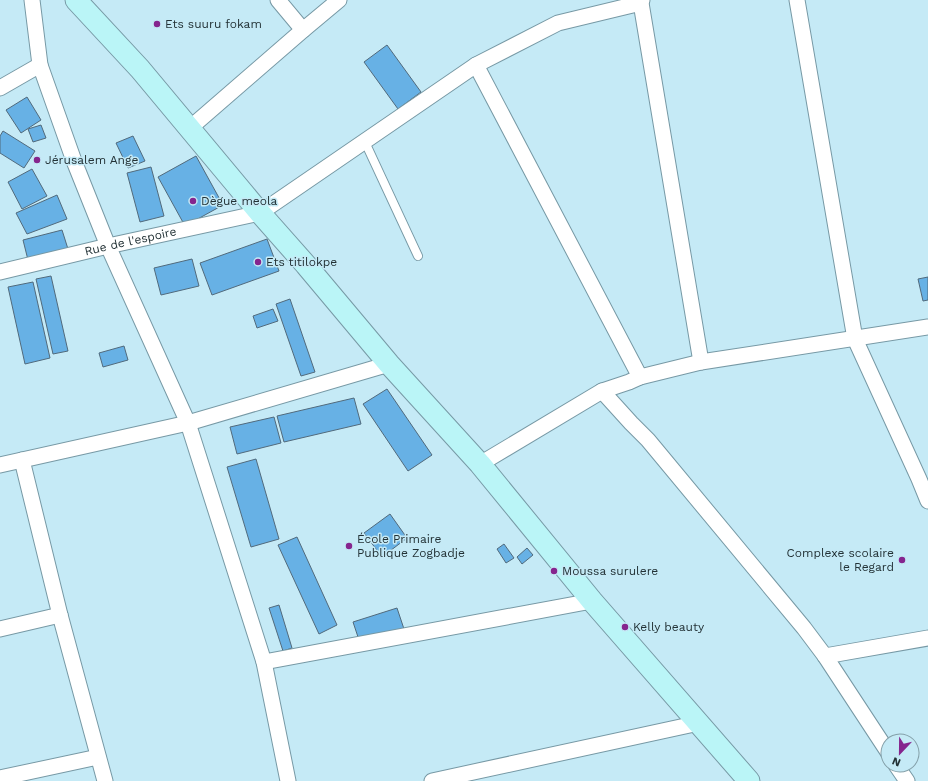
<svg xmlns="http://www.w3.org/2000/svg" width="928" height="781" font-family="'Work Sans',sans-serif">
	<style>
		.building { fill: #67b1e5; stroke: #516a7c }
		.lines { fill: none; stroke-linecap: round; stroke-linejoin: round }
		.lane-casing { stroke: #7799a5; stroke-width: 10 }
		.street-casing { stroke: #7799a5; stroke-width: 17 }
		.secondary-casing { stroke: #7799a5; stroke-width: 23 }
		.lane { stroke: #fff; stroke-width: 8 }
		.street { stroke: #fff; stroke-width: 15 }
		.secondary { stroke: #baf5f7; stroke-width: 21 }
		.poi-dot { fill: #85258e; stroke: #c5eaf6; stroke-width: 1.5 }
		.labels { text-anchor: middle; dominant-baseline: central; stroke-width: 3; stroke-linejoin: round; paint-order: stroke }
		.poi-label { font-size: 12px; fill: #233236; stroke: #c5eaf6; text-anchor: start }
		.street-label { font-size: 12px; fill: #233236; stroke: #c5eaf6 }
	</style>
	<rect width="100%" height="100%" fill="#c5eaf6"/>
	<!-- building -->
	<g class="building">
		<polygon points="387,45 421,92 398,109 364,62"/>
		<polygon points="27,97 41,120 21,133 6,110"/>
		<polygon points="41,125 46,138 33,142 28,129"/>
		<polygon points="3,131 35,151 24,168 0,153 0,136"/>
		<polygon points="133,136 145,161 128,168 116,143"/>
		<polygon points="196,156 223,205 185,226 158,177"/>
		<polygon points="151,167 164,216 140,222 127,173"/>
		<polygon points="32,169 47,196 22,209 8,182"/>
		<polygon points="57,195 67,219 27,234 16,213"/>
		<polygon points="62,230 68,249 28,260 23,240"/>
		<polygon points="267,239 279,271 212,295 200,263"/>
		<polygon points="192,259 199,286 161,295 154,268"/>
		<polygon points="51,276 68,351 53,354 36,279"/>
		<polygon points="928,277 928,300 923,301 918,279"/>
		<polygon points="33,282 50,358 25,364 8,287"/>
		<polygon points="290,299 315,372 301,376 276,304"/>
		<polygon points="273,309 278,321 257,328 253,316"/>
		<polygon points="124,346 128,360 103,367 99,353"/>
		<polygon points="387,389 432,455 408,471 363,404"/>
		<polygon points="354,398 361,424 284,442 277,416"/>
		<polygon points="274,417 281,443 237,454 230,427"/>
		<polygon points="256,459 279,539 251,547 227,467"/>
		<polygon points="390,514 407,538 382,557 364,533"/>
		<polygon points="297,537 337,625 319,634 278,545"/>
		<polygon points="504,544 514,558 506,563 497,549"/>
		<polygon points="527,548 533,555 522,564 517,557"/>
		<polygon points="279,605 292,648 283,651 269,608"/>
		<polygon points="397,608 404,629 360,643 353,622"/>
	</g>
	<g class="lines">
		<defs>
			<polyline id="lane" points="365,142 418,256"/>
			<g id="street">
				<polyline points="32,0 40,65 74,161 108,246 188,423 264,662 288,781"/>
				<polyline points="278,0 303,30"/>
				<polyline points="642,0 641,3 701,362"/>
				<polyline points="797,0 855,339 919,479 928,501"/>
				<polyline points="476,65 640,377 629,382 602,391 631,423 648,440 804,628 825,656 888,752"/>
				<polyline points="0,88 40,65"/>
				<polyline points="190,128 303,30 339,0"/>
				<path id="s1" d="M0,272L108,246L260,213L476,65L558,23L641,3"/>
				<polyline points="640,377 701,362 928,327"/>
				<polyline points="22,460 60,615 105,781"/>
				<polyline points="480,464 602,391"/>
				<polyline points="0,465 188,423 389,364"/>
				<polyline points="0,629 60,615"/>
				<polyline points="825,656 928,638"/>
				<polyline points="264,662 592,601"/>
				<polyline points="896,765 907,781"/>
				<polyline points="0,778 98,757"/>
				<polyline points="432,781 699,723"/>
			</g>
			<polyline id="secondary" points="76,0 140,69 260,213 306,265 389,364 480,464 592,601 749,781"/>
		</defs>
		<!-- lane casing -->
		<use href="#lane" class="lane-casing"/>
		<!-- street casing -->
		<use href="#street" class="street-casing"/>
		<!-- secondary casing -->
		<use href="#secondary" class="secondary-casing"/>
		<!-- lane -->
		<use href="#lane" class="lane"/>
		<!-- street -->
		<use href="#street" class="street"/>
		<!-- secondary -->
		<use href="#secondary" class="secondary"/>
	</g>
	<!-- markers -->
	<g class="poi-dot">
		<circle cx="157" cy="24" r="4"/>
		<circle cx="37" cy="160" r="4"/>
		<circle cx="193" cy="201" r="4"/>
		<circle cx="258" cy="262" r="4"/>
		<circle cx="349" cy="546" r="4"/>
		<circle cx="902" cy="560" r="4"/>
		<circle cx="554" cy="571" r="4"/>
		<circle cx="625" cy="627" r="4"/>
	</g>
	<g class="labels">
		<!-- poi labels -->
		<g class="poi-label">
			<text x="165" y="24">Ets suuru fokam</text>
			<text x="45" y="160">Jérusalem Ange</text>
			<text x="201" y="201">Dègue meola</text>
			<text x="266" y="262">Ets titilokpe</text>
			<text x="357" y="539">École Primaire<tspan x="357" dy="14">Publique Zogbadje</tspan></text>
			<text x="894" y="553" text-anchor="end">Complexe scolaire<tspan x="894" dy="14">le Regard</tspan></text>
			<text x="562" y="571">Moussa surulere</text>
			<text x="633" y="627">Kelly beauty</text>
		</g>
		<!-- street labels -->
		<g class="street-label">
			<text stroke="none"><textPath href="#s1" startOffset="134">Rue de l'espoire</textPath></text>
		</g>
	</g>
	<!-- north arrow -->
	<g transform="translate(900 753) rotate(202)"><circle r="19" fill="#c5eaf6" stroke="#84a0a9"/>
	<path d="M0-3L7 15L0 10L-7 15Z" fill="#85258e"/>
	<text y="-6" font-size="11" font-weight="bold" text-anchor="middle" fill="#233236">N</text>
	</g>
</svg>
